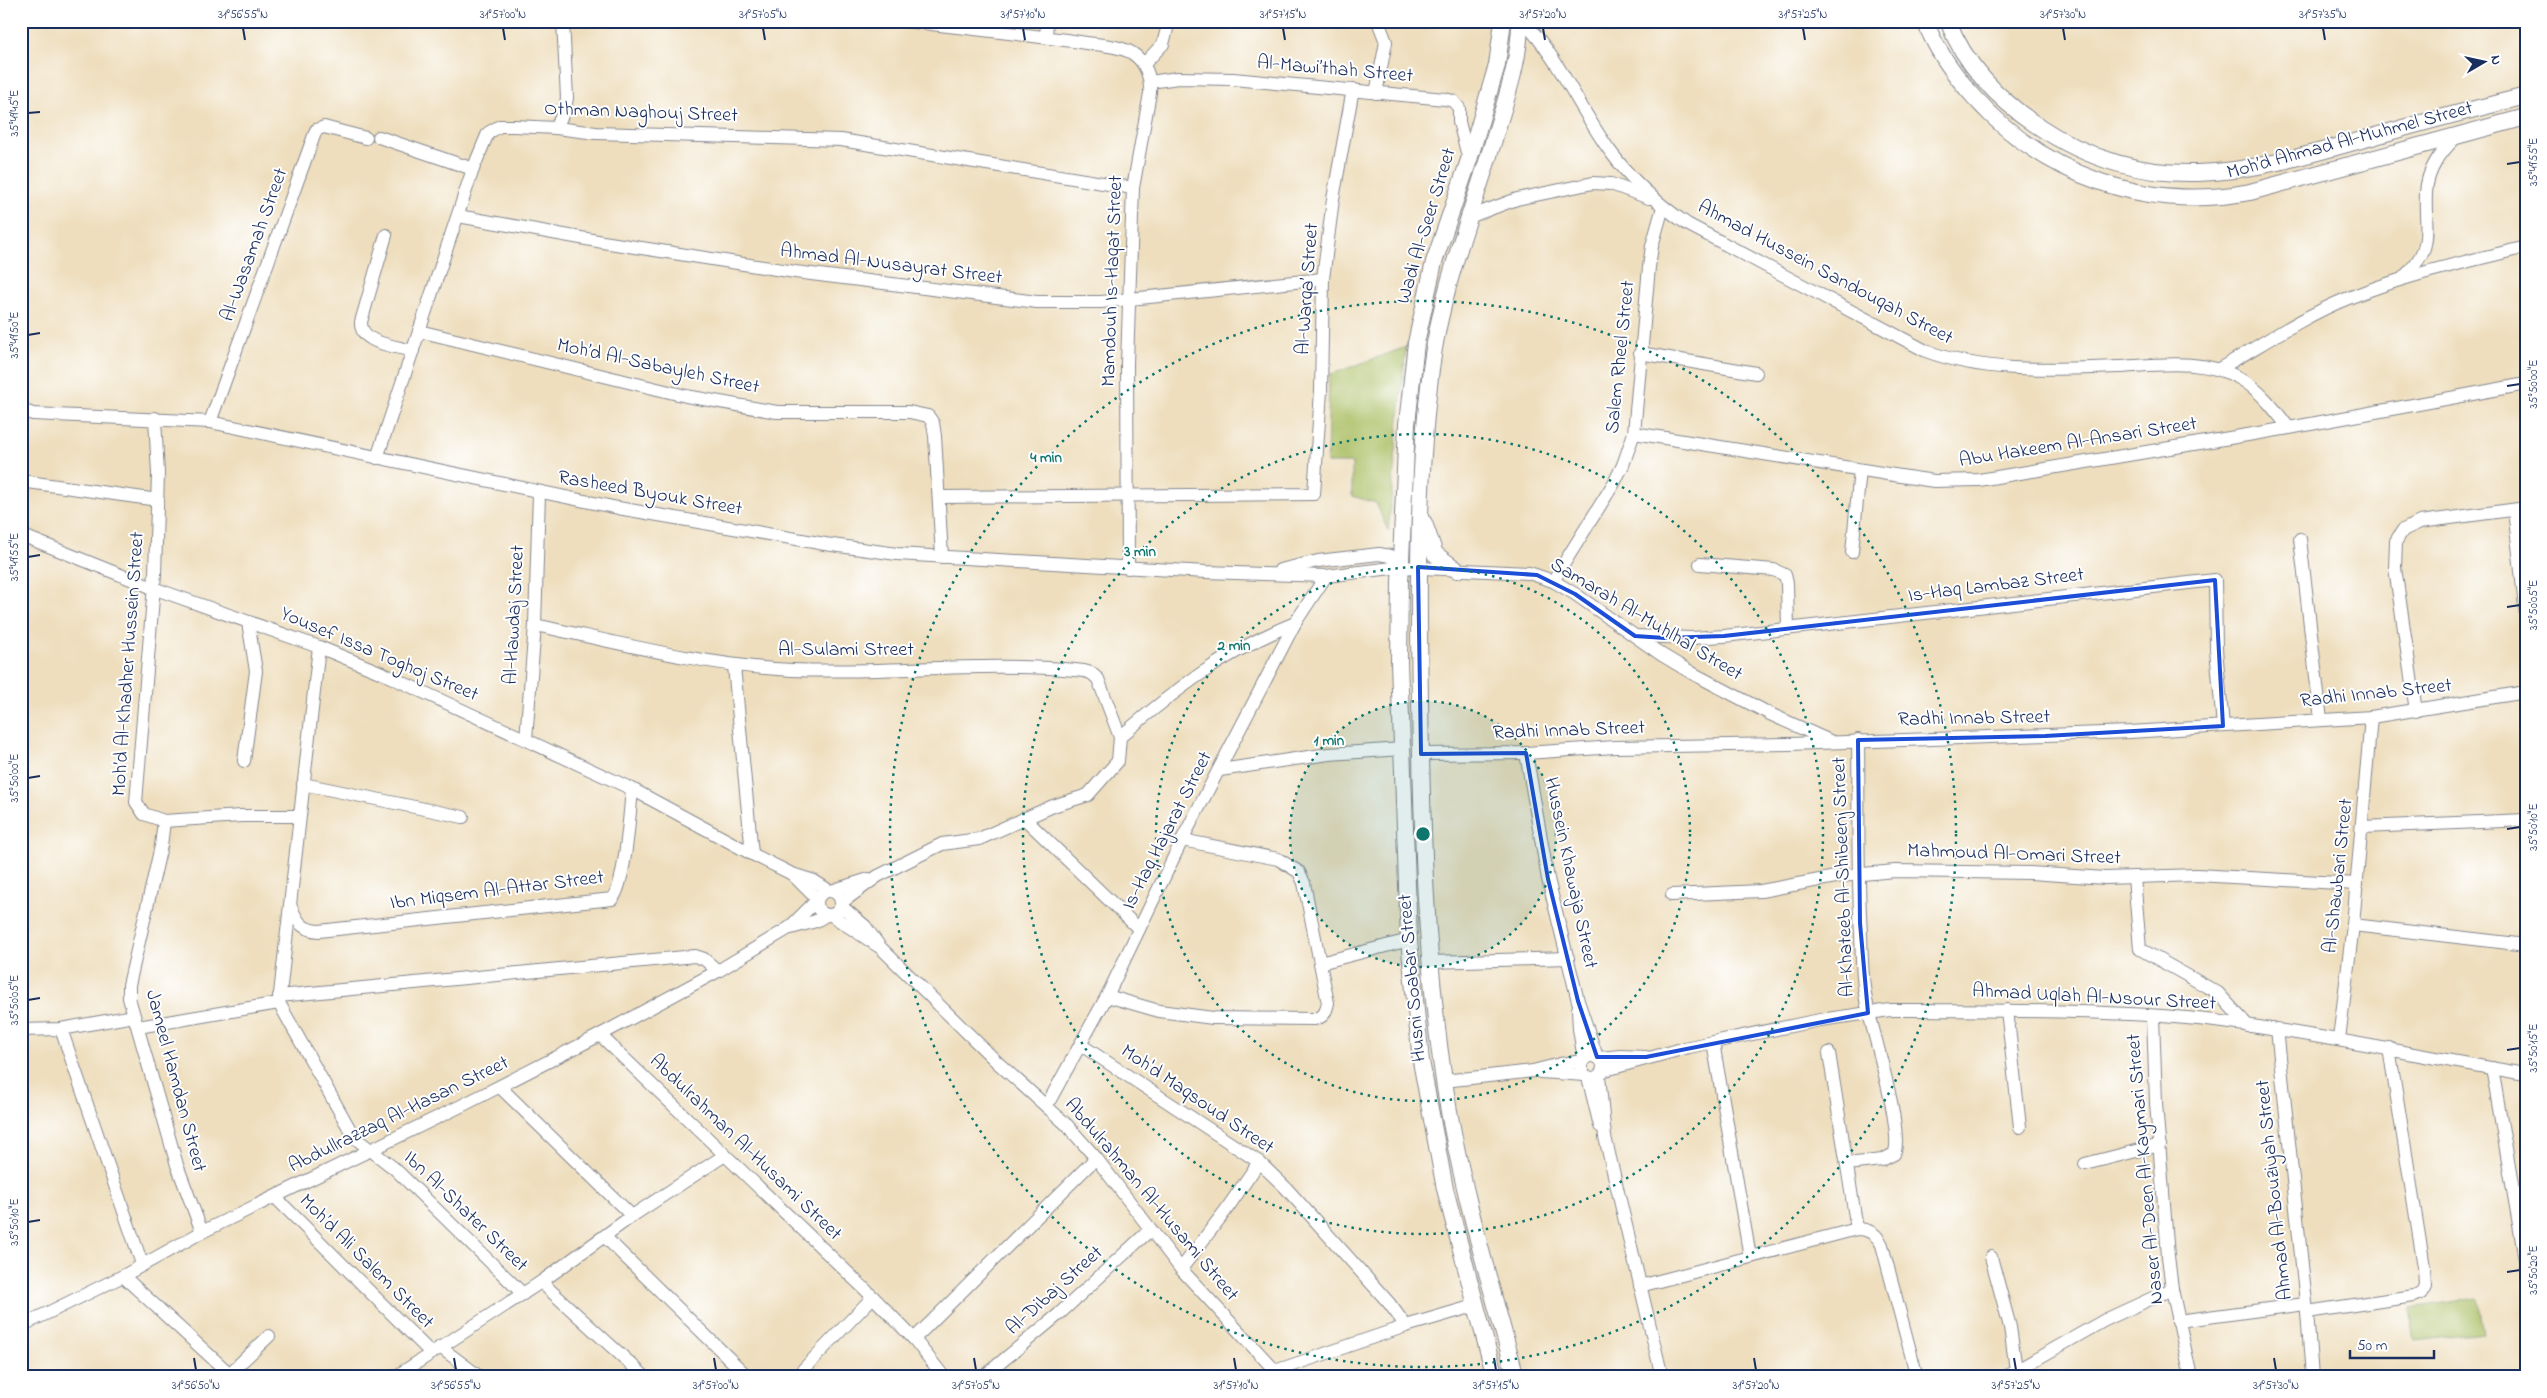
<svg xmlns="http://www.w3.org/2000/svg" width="2547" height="1398" font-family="'Indie Flower',sans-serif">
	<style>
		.green { fill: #a9bd61; stroke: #627660 }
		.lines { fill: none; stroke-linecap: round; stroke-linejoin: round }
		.minor-casing { stroke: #84868e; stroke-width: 14 }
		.major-casing { stroke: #84868e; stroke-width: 18 }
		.minor { stroke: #fff; stroke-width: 12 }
		.major { stroke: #fff; stroke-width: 16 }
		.marked { fill: none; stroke: #1d4ed8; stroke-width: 4; stroke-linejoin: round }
		.ticks { fill: none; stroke: #1b2f5e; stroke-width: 2 }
		.ring { fill: none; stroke: #0f766e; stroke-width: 2.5; stroke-dasharray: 2.5 5 }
		.labels { text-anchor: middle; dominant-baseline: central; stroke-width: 4; stroke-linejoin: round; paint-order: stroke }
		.street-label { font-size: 20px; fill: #1b2f5e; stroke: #fff }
		.centre { fill: #0f766e; stroke: #fff; stroke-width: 2.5 }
		.ring-label { font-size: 15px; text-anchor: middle; font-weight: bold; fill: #0f766e; stroke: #fff; stroke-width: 4; stroke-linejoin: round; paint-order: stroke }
		.neatline { fill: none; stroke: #1b2f5e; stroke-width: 2 }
		.ticks-label { font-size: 12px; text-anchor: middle; fill: #1b2f5e }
	</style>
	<rect width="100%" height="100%" fill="#fff"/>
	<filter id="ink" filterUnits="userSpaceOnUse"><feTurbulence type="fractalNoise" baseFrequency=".02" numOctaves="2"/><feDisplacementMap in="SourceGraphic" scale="10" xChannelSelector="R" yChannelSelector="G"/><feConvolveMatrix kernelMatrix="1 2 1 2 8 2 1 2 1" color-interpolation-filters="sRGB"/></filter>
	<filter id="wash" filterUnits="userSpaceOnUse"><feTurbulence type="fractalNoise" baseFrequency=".0096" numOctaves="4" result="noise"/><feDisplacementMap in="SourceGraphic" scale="20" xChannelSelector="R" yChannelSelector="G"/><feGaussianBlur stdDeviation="1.12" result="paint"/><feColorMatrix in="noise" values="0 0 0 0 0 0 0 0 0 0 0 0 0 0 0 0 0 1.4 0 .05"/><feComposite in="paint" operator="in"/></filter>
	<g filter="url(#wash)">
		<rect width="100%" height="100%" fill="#eedebd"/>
		<!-- green -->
		<g class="green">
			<polygon points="1406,347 1388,531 1376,503 1352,496 1352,463 1327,463 1329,375"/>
			<polygon points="2478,1298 2484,1333 2415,1341 2410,1308"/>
		</g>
	</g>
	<g filter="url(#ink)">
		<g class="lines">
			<defs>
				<g id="minor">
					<path d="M906,21C964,28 1023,34 1080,42C1097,45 1118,45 1132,53C1146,62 1151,78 1150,93L1133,188L1127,363L1128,568"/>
					<path d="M1523,21C1560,59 1579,109 1610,151C1631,180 1658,204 1687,224L1926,351C1988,374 2053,369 2118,367C2158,365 2205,358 2241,379C2261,391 2275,410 2289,428"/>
					<polyline points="1046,37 1047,21"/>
					<polyline points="1144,64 1163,44 1169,21"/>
					<polyline points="1150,82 1178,78 1233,79 1445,99 1453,101 1459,108 1459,122 1469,160"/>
					<polyline points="1376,93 1386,42 1378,21"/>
					<polyline points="556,128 565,109 567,98 563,21"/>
					<polyline points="379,137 473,169"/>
					<polyline points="458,216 603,242 795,272 1037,302 1101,302 1323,279"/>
					<polyline points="1469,217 1517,199 1593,183 1611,184 1649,198"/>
					<path d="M386,235L361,322C360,344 396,346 413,351"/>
					<path d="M2403,278C2436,246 2424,232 2426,193C2427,169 2441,152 2457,136"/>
					<polyline points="419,331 686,396 777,412 909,412 928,416 933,423 935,436 942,557"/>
					<polyline points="1640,353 1756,373"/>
					<path d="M2219,369C2261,345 2302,317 2346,299C2404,275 2466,262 2526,247"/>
					<polyline points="21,410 33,414 210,422 618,508 825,544 897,554 1206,572 1326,576 1400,567 1529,573 1553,581 1575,594 1662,655 1692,673 1770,714 1832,742"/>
					<polyline points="155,418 158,474 155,574 136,802 144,814 164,821 241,816 299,816"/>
					<polyline points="210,422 316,130 324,127 366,138"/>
					<polyline points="1634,433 1894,475 1934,481 1979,480 2289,428 2526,384"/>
					<polyline points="377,458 473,169 488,133 500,126 514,126 556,128 596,133 841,140 1133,188"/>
					<polyline points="21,481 158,500"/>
					<polyline points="940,497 1314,494 1321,391 1323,279 1333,199 1353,89"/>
					<polyline points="2514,510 2526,615"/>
					<polyline points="21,535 153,588 319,647 382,673 632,789 752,854 792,874 814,881 828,890"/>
					<polyline points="2300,539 2321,720"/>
					<polyline points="1852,552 1860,470"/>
					<polyline points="1700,564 1774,570 1785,575 1787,583 1788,629"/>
					<polyline points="1280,570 1318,561 1379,554 1390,556 1400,567"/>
					<polyline points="1553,581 1614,483 1623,465 1634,433 1649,267 1652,246 1663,207"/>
					<path d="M535,625C620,643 705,666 792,670C889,674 988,660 1084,671L1091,673L1098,679L1120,737"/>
					<polyline points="1635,636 1691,638 1724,636 2215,580 2216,649 2223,726"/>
					<polyline points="319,647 279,1003 354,1137 395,1169 523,1294"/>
					<polyline points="734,666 752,854"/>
					<polyline points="2416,711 2395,568 2396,541 2403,530 2420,522 2526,508"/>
					<polyline points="526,739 535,625 539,493"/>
					<polyline points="1526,753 1548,879 1578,1001 1597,1057"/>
					<polyline points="1421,754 1526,753 1615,747 1789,744 2130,732 2371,717 2526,692"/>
					<polyline points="244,761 256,671 248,622"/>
					<polyline points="1220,770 1329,754 1402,749"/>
					<polyline points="303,784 463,817"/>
					<polyline points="1024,818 1139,929"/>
					<polyline points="164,821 161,846 129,985 129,998 177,1165 202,1232"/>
					<polyline points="2363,827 2526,820"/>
					<polyline points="792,874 817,899"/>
					<polyline points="2134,877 2140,949 2218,993 2248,1026"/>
					<circle cx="829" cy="903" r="12"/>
					<polyline points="831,891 869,879"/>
					<polyline points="1672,895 1761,891 1841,876 1895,871 2030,873 2105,878 2197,875 2357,884"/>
					<path d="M841,903L878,876L942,844L979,839L1053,806L1088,795L1118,761L1120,737C1176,689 1226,651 1295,623"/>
					<path d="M290,905C297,921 301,930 319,931L612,899C625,887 630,810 632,789"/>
					<polyline points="841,906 865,926 880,947 998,1063 1066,1124 1096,1158 1181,1269 1281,1377"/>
					<polyline points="831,915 878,946"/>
					<polyline points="2353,925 2526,945"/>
					<polyline points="791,928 816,921 826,915"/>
					<polyline points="1430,962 1568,958"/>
					<polyline points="1320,963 1409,940"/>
					<polyline points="279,996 695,956 704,959 718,971"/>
					<path d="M1107,996L1159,1011L1213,1018L1315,1019C1324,1017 1326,1012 1328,1003L1304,883L1299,872L1278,859L1182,840"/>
					<polyline points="1578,1009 1579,1029 1584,1059"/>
					<polyline points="2007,1010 2020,1127"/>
					<polyline points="2153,1016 2156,1103 2168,1256 2172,1289 2191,1377"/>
					<polyline points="138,1027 279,1003"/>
					<polyline points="61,1029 142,1264"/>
					<polyline points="2277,1029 2307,1312 2414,1296 2421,1293 2425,1286 2424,1267 2389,1048"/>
					<polyline points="21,1030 61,1029 134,1016"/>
					<polyline points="600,1035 873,1297 914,1339 944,1377"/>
					<polyline points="2339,1039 2353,925 2371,717"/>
					<polyline points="1713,1042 1750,1257"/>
					<polyline points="1081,1045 1259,1162 1286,1188 1389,1303 1406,1326"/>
					<polyline points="1829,1053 1857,1229"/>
					<circle cx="1592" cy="1067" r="11"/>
					<polyline points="1599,1058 1620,1056 1646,1057"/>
					<polyline points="2492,1068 2526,1265"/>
					<path d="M1602,1071L1689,1047L1820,1020L1890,1010H1919C2018,1011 2117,1010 2215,1021C2320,1034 2422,1057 2526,1074"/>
					<polyline points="1540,1072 1585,1075"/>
					<polyline points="1599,1075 1605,1137 1662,1377"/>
					<polyline points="1588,1077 1600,1126"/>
					<polyline points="1444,1081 1533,1071 1560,1064 1583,1061"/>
					<polyline points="500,1087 632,1216"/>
					<polyline points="1047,1105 1107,996 1182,840 1295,623 1326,576"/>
					<path d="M1847,1164L1882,1160L1894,1154C1904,1134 1875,1039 1869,1013C1862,988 1862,960 1861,934C1857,870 1859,805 1858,740"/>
					<polyline points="2085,1164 2160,1145"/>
					<polyline points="275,1197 431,1353"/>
					<polyline points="605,1237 748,1377"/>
					<polyline points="1991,1257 2010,1327 2017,1377"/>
					<polyline points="1181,1269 1226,1210 1259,1162"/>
					<polyline points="123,1276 233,1377"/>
					<polyline points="541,1282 645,1377"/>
					<path d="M1640,1286L1857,1229C1869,1229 1877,1234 1882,1245L1917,1377"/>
					<polyline points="2307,1312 2312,1377"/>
					<polyline points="2178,1321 2305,1304"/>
					<polyline points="21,1326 123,1276 202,1232 467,1103 600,1035 718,971 789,928 816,901"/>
					<polyline points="914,1339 1096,1158"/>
					<polyline points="440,1347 480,1377"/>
					<polyline points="1275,1371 1406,1326 1474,1306"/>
					<polyline points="230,1373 269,1336"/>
					<polyline points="395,1377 541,1282 632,1216 725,1155"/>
					<polyline points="796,1377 873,1297"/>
					<polyline points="983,1377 1059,1314 1150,1230"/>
					<polyline points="2005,1377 2105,1320 2172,1289"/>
				</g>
				<g id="major">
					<path d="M1925,21C1936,50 1954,75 1975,98C2045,176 2147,212 2250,192L2526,117"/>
					<path d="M1948,21C1964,64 1998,99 2035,124C2151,202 2249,172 2372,137C2423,122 2474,109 2526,96"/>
					<polyline points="1424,523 1435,554 1457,570"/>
					<polyline points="1495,1377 1445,1189 1421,1061 1409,940 1399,662 1400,583 1407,424 1416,343 1434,262 1469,160 1497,65 1503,21"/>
					<path d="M1516,1377C1489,1279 1459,1181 1444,1081C1425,955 1422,828 1420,701C1418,591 1417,479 1431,369C1441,289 1472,213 1495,136C1506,98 1520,61 1520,21"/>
				</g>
			</defs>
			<!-- minor casing -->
			<use href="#minor" class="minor-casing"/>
			<!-- major casing -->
			<use href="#major" class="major-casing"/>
			<!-- minor -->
			<use href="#minor" class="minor"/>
			<!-- major -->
			<use href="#major" class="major"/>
		</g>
	</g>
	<!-- marked area -->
	<path class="marked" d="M1418,567L1537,575L1575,594L1635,636L1665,638L1724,636L2215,580L2223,726L2045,736L1858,740L1860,923L1868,1013L1646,1057H1597L1578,1001L1548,879L1526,753L1421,754Z"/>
	<!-- ticks -->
	<path class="ticks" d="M243,28L245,40M503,28L505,40M763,28L765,40M1023,28L1025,40M1283,28L1285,40M1543,28L1545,40M1803,28L1805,40M2063,28L2065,40M2323,28L2325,40M28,113L40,112M2507,164L2520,162M28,335L40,333M2507,386L2520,384M28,557L40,555M2507,607L2520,605M28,778L40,776M2507,829L2520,827M28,1000L40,998M2507,1050L2520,1048M28,1222L40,1220M2507,1272L2520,1270M194,1358L196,1370M454,1358L456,1370M714,1358L716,1370M974,1358L976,1370M1234,1358L1236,1370M1494,1358L1496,1370M1754,1358L1756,1370M2014,1358L2016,1370M2274,1358L2276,1370"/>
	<!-- distance rings -->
	<circle cx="1423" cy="834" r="133" fill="#0f766e" fill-opacity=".12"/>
	<g class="ring">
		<circle cx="1423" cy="834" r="133"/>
		<circle cx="1423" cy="834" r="267"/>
		<circle cx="1423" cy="834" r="400"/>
		<circle cx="1423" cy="834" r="533"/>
	</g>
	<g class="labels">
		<!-- street labels -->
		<g class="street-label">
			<text transform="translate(1335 70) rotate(5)">Al-Mawi’thah Street</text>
			<text transform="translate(641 113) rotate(2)">Othman Naghouj Street</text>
			<text transform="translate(2350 141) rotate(-15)">Moh’d Ahmad Al-Muhmel Street</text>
			<text transform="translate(1427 226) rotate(-73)">Wadi Al-Seer Street</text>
			<text transform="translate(255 245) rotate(-70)">Al-Wasamah Street</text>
			<text transform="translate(891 265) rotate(7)">Ahmad Al-Nusayrat Street</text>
			<text transform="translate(1825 273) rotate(28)">Ahmad Hussein Sandouqah Street</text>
			<text transform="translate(1113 281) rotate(-88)">Mamdouh Is-Haqat Street</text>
			<text transform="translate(1308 289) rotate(-86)">Al-Warqa’ Street</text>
			<text transform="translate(1621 357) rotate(-84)">Salem Rheel Street</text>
			<text transform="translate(658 367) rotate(12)">Moh’d Al-Sabayleh Street</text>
			<text transform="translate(2078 443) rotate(-9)">Abu Hakeem Al-Ansari Street</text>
			<text transform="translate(650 494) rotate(10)">Rasheed Byouk Street</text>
			<text transform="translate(1996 586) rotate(-7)">Is-Haq Lambaz Street</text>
			<text transform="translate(515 615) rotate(-87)">Al-Hawdaj Street</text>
			<text transform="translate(1646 620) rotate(31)">Samarah Al-Muhlhal Street</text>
			<text x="846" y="650">Al-Sulami Street</text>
			<text transform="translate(379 655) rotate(23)">Yousef Issa Toghoj Street</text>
			<text transform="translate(129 664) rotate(-86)">Moh’d Al-Khadher Hussein Street</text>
			<text transform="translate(2376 694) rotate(-6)">Radhi Innab Street</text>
			<text transform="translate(1974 719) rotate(-1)">Radhi Innab Street</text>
			<text transform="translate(1569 731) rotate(-2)">Radhi Innab Street</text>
			<text transform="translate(1168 831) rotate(-63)">Is-Haq Hajarat Street</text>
			<text transform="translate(2014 855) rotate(2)">Mahmoud Al-Omari Street</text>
			<text transform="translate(1570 873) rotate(78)">Hussein Khawaja Street</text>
			<text transform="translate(2339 876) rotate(-84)">Al-Shawbari Street</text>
			<text transform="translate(1844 877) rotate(-92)">Al-Khateeb Al-Shibeenj Street</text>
			<text transform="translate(497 891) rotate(-7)">Ibn Miqsem Al-Attar Street</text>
			<text transform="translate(1413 978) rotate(-95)">Husni Soabar Street</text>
			<text transform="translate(2094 998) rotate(3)">Ahmad Uqlah Al-Nsour Street</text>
			<text transform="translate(175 1081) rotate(75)">Jameel Hamdan Street</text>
			<text transform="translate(1197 1100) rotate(34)">Moh'd Maqsoud Street</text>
			<text transform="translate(399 1115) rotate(-26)">Abdullrazzaq Al-Hasan Street</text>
			<text transform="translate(745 1148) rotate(44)">Abdulrahman Al-Husami Street</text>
			<text transform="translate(2146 1169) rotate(-95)">Naser Al-Deen Al-Kaymari Street</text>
			<text transform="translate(2275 1190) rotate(-96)">Ahmad Al-Bouziyah Street</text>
			<text transform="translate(1151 1200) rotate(50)">Abdulrahman Al-Husami Street</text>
			<text transform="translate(465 1212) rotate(44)">Ibn Al-Shater Street</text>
			<text transform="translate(366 1262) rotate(45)">Moh’d Ali Salem Street</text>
			<text transform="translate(1055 1291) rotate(-42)">Al-Dibaj Street</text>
		</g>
	</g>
	<circle cx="1423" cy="834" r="8" class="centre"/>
	<g class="ring-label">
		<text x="1046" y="462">4 min</text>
		<text x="1140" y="556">3 min</text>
		<text x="1234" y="650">2 min</text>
		<text x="1329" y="745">1 min</text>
	</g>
	<!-- margin -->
	<rect width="2547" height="1398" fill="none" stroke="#fff" stroke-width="55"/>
	<!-- north arrow -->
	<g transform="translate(2484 62) rotate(81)" stroke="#ffffff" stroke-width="4" paint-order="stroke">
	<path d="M0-4L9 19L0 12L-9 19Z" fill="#1b2f5e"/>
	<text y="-8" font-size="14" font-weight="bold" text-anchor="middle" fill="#1b2f5e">N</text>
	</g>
	<!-- scale -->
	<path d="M2350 1350v8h84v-8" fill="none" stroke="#1b2f5e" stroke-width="2.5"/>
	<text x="2357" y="1350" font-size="15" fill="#1b2f5e" stroke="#ffffff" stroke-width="4" paint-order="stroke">50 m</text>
	<rect x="28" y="28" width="2492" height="1342" class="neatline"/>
	<g class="ticks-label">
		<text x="243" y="18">31°56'55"N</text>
		<text x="503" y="18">31°57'00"N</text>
		<text x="763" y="18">31°57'05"N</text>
		<text x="1023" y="18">31°57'10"N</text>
		<text x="1283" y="18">31°57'15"N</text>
		<text x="1543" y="18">31°57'20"N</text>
		<text x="1803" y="18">31°57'25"N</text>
		<text x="2063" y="18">31°57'30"N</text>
		<text x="2323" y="18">31°57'35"N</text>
		<text transform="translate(14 113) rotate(-90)" y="4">35°49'45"E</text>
		<text transform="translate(2533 162) rotate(-90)" y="4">35°49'55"E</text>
		<text transform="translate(14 335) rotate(-90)" y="4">35°49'50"E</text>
		<text transform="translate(2533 384) rotate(-90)" y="4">35°50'00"E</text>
		<text transform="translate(14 557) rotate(-90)" y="4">35°49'55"E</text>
		<text transform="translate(2533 605) rotate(-90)" y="4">35°50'05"E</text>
		<text transform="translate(14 778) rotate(-90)" y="4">35°50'00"E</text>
		<text transform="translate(2533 827) rotate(-90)" y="4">35°50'10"E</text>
		<text transform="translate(14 1000) rotate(-90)" y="4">35°50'05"E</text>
		<text transform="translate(2533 1048) rotate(-90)" y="4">35°50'15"E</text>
		<text transform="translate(14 1222) rotate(-90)" y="4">35°50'10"E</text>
		<text transform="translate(2533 1270) rotate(-90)" y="4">35°50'20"E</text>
		<text x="196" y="1389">31°56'50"N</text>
		<text x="456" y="1389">31°56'55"N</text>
		<text x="716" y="1389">31°57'00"N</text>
		<text x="976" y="1389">31°57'05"N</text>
		<text x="1236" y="1389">31°57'10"N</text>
		<text x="1496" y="1389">31°57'15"N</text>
		<text x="1756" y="1389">31°57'20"N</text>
		<text x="2016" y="1389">31°57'25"N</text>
		<text x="2276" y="1389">31°57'30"N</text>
	</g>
</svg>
